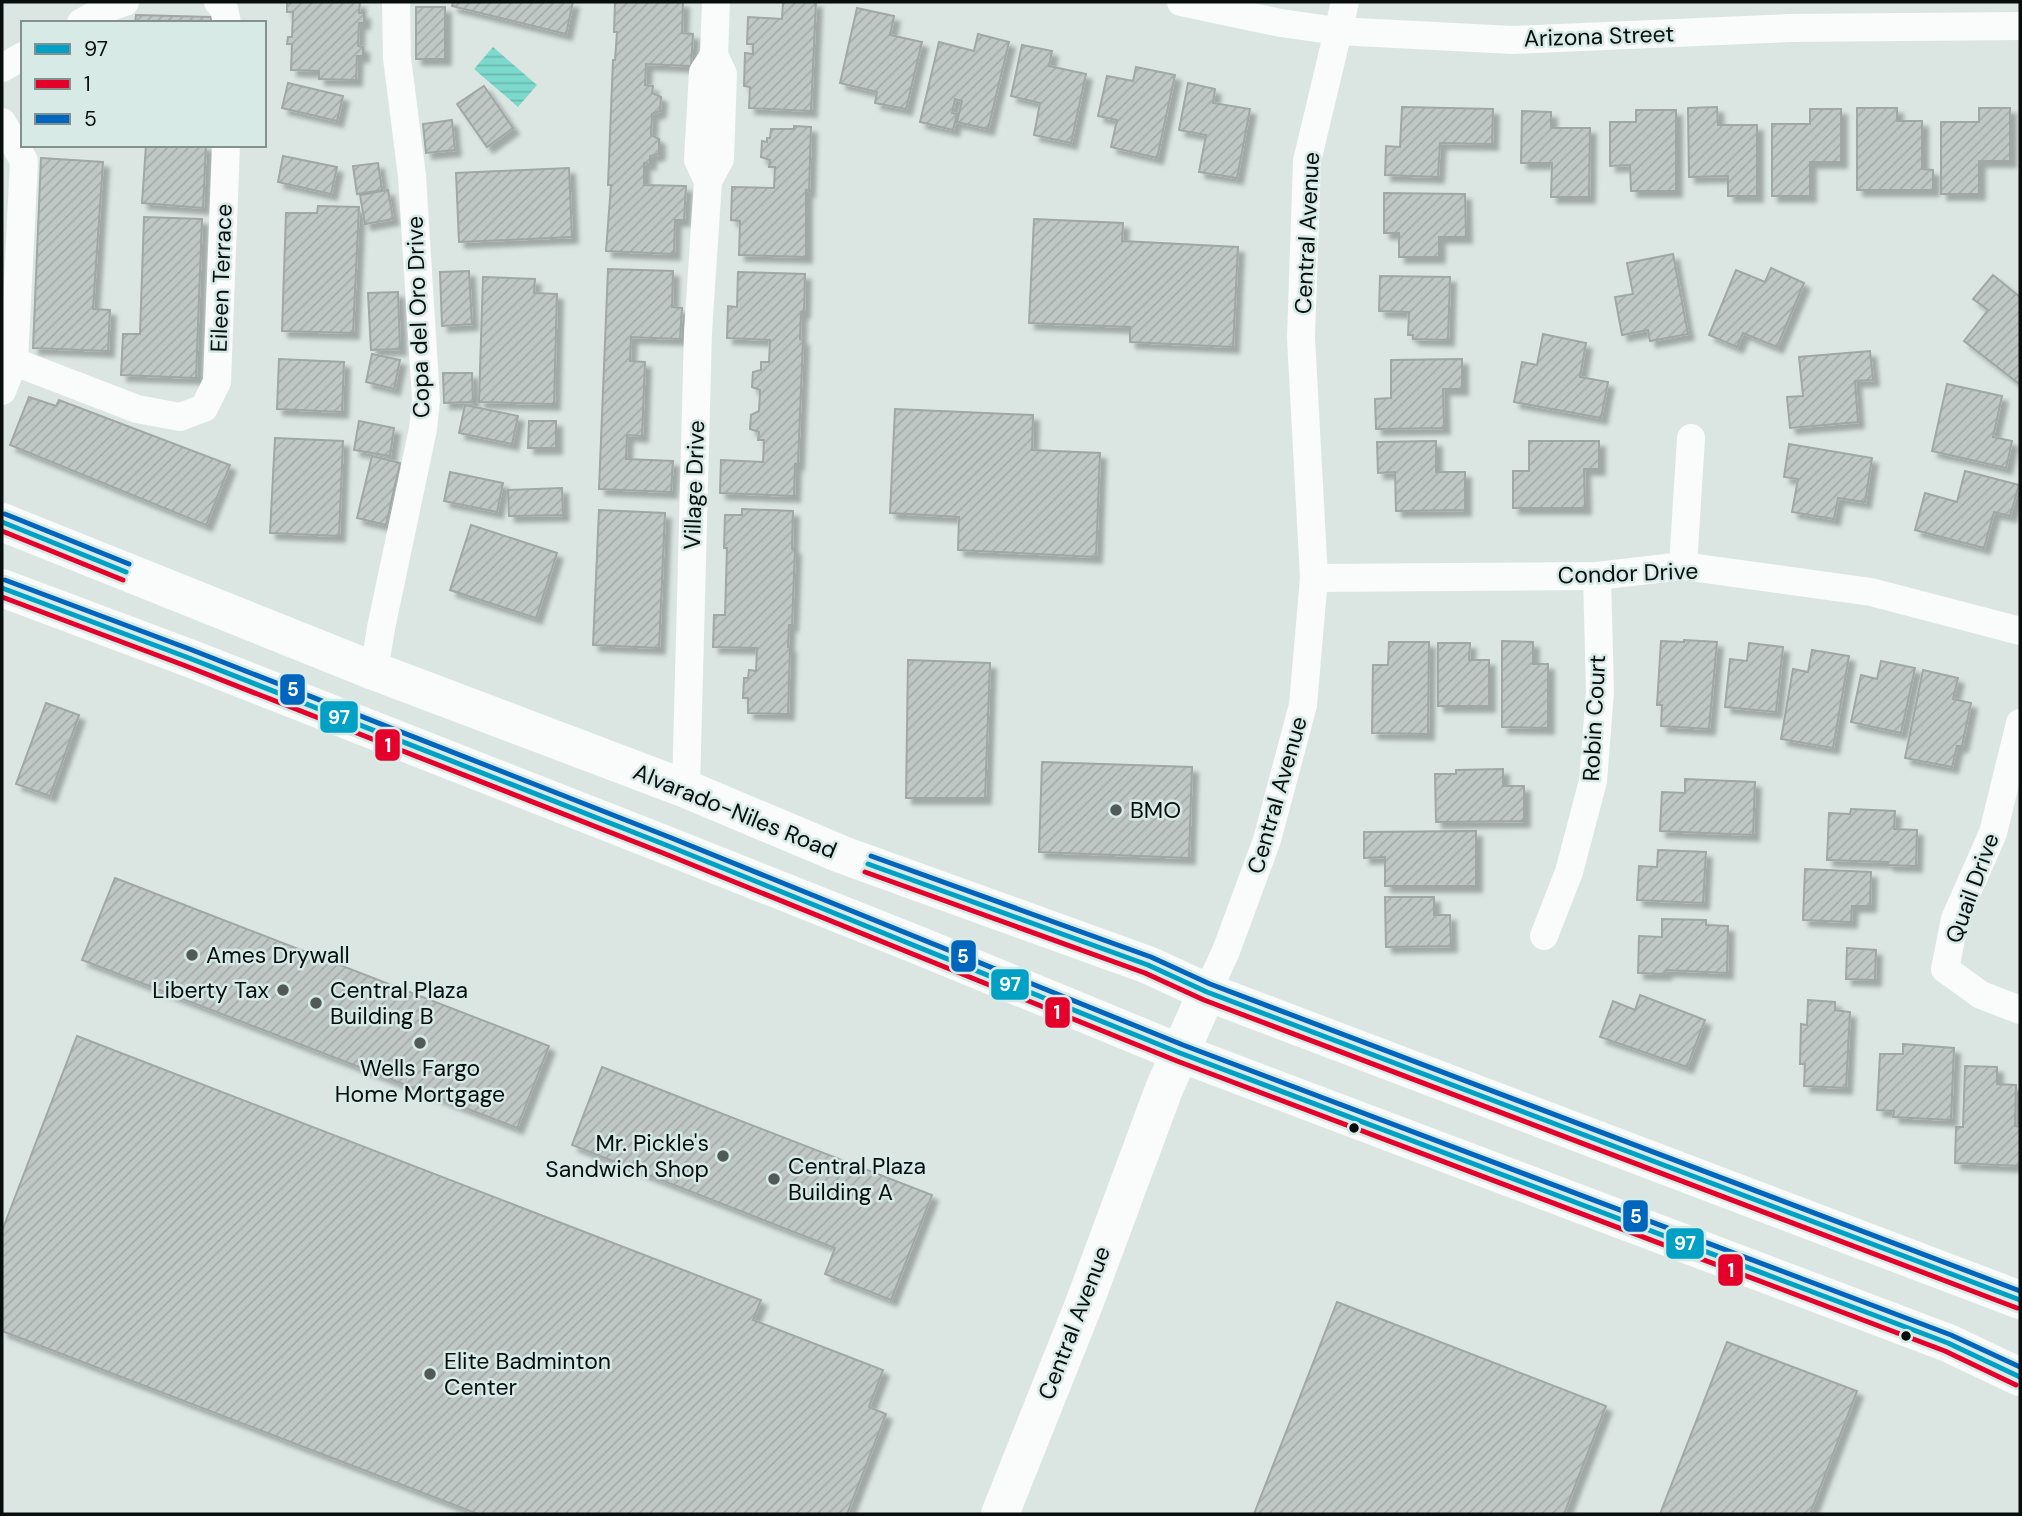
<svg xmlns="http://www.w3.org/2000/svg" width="2022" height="1516" font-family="'DM Sans',sans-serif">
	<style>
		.water { fill: url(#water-rules) }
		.building { fill: url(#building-hatch); stroke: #a0a7a5; stroke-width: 2; filter: url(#shadow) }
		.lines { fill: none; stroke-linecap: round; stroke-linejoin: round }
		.street { stroke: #fafbfb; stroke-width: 28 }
		.secondary { stroke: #fafbfb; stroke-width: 38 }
		.bus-1-casing { stroke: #d7eae6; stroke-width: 10 }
		.bus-2-casing { stroke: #d7eae6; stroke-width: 10 }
		.bus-3-casing { stroke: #d7eae6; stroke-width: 10 }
		.bus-1 { stroke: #00a1c4; stroke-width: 5 }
		.bus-2 { stroke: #e4002b; stroke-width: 5 }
		.bus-3 { stroke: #0065bd; stroke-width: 5 }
		.poi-dot { fill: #525a58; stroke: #d7eae6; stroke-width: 2.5 }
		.bus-dot { fill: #080e0d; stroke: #d7eae6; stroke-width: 2.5 }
		.labels { text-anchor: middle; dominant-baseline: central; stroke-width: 5; stroke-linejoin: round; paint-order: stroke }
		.street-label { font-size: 23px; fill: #080e0d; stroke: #d7eae6 }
		.poi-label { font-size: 23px; fill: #080e0d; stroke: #d7eae6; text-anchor: start }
		.line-badge { stroke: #d7eae6; stroke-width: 2.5 }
		.badge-label { font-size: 19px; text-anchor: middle; font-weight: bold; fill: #fff }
	</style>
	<defs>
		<pattern id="water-rules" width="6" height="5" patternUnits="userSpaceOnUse" patternTransform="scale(1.75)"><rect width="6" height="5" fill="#7cd9cb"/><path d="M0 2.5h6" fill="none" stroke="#6ab9ad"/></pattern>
		<pattern id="building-hatch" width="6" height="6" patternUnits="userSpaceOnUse" patternTransform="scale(1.75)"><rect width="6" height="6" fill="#c0c8c6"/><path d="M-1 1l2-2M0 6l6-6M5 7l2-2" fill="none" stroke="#a4aba9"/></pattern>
		<filter id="shadow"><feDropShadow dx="6" dy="6" stdDeviation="2" flood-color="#0004"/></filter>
	</defs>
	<rect width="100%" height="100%" fill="#dbe6e3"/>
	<!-- water -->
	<polygon class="water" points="493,47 537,85 518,107 474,69"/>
	<!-- building -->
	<g class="building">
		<polygon points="287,2 360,2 359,13 364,13 364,23 359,23 358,46 363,47 363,56 357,56 356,80 319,79 319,71 291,70 292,44 287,44 288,37 292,37 293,12 287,12"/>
		<polygon points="453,2 573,2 566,34 452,6"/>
		<polygon points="615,2 683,2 682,33 693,34 691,66 646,64 645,85 653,86 652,93 661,97 660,111 652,114 651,135 659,139 659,154 650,156 650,164 644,163 644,185 686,186 684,220 675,220 674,254 606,251 611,185 608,185 613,60 615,60 617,32 614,32"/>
		<polygon points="783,2 816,2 811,111 749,108 750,87 744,86 745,53 753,54 753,44 747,44 748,17 782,19"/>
		<rect x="416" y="7" width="29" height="52"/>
		<polygon points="857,8 894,16 890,35 922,42 906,109 875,103 877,92 840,83"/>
		<polygon points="136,15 211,17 211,23 135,23"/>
		<polygon points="978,34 1009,42 988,129 957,122 962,101 955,99 952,113 957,114 953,130 920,122 939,42 974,51"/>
		<polygon points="1022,45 1052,51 1049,66 1086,74 1071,143 1034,135 1040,103 1011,96"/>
		<polygon points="1136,67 1175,75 1157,158 1111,147 1117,120 1098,116 1107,76 1133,81"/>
		<polygon points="288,83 343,96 337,121 282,108"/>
		<polygon points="1188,83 1215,89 1213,103 1250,109 1237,178 1199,172 1206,135 1179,130"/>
		<polygon points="484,86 513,128 487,147 457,104"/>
		<polygon points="1402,107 1493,109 1492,144 1440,143 1438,177 1385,175 1386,146 1400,147"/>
		<polygon points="1717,107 1718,125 1757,125 1757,196 1728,196 1728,176 1689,177 1688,108"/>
		<polygon points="1857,108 1897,108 1897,121 1922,121 1922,169 1933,170 1933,190 1857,190"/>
		<polygon points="1979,108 2010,108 2010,161 1979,161 1979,194 1941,194 1941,122 1979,122"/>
		<polygon points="1810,109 1841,109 1841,162 1810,162 1810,196 1772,196 1772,124 1810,124"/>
		<polygon points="1636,110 1676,110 1676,191 1631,191 1630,165 1610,166 1610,122 1636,122"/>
		<polygon points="1522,111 1551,112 1551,128 1590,128 1589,197 1551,197 1552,163 1521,163"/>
		<polygon points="452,120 455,150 426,153 423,124"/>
		<polygon points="794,126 811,127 809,191 806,190 806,257 739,255 740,221 731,220 732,187 774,188 775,167 769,167 770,160 761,157 762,141 767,142 767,138 770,138 771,129 794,129"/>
		<polygon points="146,145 206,145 203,208 142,203"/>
		<polygon points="283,156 337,167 331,194 278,182"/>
		<polygon points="41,158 103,162 93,309 110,310 108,351 33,348"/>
		<polygon points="378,163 382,190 357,194 353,166"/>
		<polygon points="569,168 572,237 459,242 456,173"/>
		<polygon points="388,190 393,219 365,224 360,195"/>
		<polygon points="1384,193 1465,194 1466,237 1439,237 1439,257 1399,257 1399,233 1384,233"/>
		<polygon points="318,206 359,207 353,333 282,331 286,213 317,213"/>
		<polygon points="144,217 202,219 196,378 121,375 123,334 140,334"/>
		<polygon points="1034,219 1123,223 1122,241 1238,247 1233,347 1130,342 1130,327 1029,323"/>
		<polygon points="1673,254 1688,334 1650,341 1648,330 1622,335 1615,297 1633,294 1627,263"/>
		<polygon points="1771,268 1804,283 1777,347 1743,333 1737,347 1709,335 1736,270 1765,282"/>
		<polygon points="608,269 673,271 672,307 682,308 680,339 631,337 630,361 645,362 642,436 627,435 626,459 673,461 671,492 599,489"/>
		<polygon points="469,271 472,324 442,326 440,272"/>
		<polygon points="738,272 805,274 804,312 801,312 800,339 803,340 798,464 795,464 794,496 720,493 721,460 763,462 764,440 758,440 759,432 750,429 751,415 759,411 760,390 752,387 753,372 761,370 761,362 769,362 770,340 727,338 728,306 737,307"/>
		<polygon points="1993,275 2020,297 2020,380 2018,383 1964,341 1988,310 1973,299"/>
		<polygon points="1380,276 1450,277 1448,340 1413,339 1413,335 1408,335 1409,312 1379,311"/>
		<polygon points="483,277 535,279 534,293 557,294 554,404 479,402"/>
		<polygon points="398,292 400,349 371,350 368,293"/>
		<polygon points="1543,334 1586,343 1580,377 1608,382 1601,418 1514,402 1522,362 1537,365"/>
		<polygon points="1870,351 1873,380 1855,381 1858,422 1790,428 1787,397 1803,396 1799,357"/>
		<polygon points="372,354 400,360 394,389 366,382"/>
		<polygon points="279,359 344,362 342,412 277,409"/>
		<polygon points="1462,359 1462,389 1443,389 1444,428 1376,429 1375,399 1391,398 1391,360"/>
		<polygon points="443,373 472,373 473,402 444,403"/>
		<polygon points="1947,384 2002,396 1993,437 2012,441 2006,468 1932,451"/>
		<polygon points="29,397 56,406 59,400 230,465 206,525 10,445"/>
		<polygon points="465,405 518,416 512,444 459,433"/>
		<polygon points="895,409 1033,415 1032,450 1100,453 1096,557 958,550 959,517 890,513"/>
		<polygon points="359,421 394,428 390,456 354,450"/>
		<polygon points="529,421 556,421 556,448 528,448"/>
		<polygon points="275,438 343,441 339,536 270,533"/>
		<polygon points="1436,441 1436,472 1465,472 1465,510 1396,511 1395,472 1378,473 1377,442"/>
		<polygon points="1529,441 1599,441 1599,469 1584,469 1585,508 1513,508 1513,471 1529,471"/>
		<polygon points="1789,444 1872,458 1865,502 1838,498 1834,519 1792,512 1798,479 1784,477"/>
		<polygon points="372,456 400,463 386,525 357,518"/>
		<polygon points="1965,471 2019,485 2010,516 1994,512 1984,548 1915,530 1925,493 1957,502"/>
		<polygon points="450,472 503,483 497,512 444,501"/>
		<polygon points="562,488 563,515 509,516 508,490"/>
		<polygon points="742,509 793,511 792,549 795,549 792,625 789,625 788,647 790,647 788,714 748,713 748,698 743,698 744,678 748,678 749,670 756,671 757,648 713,647 714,615 725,615 727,548 724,548 725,515 742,515"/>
		<polygon points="599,510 665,513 659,648 593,645"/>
		<polygon points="471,525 557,553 536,618 450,590"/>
		<polygon points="1684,640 1717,642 1709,729 1661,726 1662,705 1657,705 1661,641 1684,642"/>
		<polygon points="1502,641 1533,642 1533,664 1548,664 1548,728 1502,727"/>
		<polygon points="1389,642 1429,642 1428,734 1372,733 1373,665 1388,665"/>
		<polygon points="1438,643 1470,643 1469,660 1489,660 1489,706 1438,706"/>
		<polygon points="1749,643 1783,647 1776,712 1725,707 1730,659 1747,661"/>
		<polygon points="1812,650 1849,656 1833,748 1781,739 1793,669 1808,672"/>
		<polygon points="908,660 990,663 985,798 906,798"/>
		<polygon points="1881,661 1915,668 1901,733 1851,722 1861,675 1877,679"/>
		<polygon points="1923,670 1958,678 1953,699 1971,703 1962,746 1957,746 1952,767 1905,758"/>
		<polygon points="46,703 79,715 50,796 16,784"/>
		<polygon points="1042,762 1192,767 1189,858 1039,852"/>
		<polygon points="1503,769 1503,786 1524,786 1524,821 1436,822 1435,774 1456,774 1456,770"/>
		<polygon points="1685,779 1755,782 1753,835 1660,831 1662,792 1685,793"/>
		<polygon points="1851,809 1895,811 1894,829 1917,830 1916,866 1888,865 1888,862 1827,860 1829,813 1850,814"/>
		<polygon points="1476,831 1476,886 1385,886 1385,857 1364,858 1364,832"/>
		<polygon points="1658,850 1706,852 1703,903 1637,900 1639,866 1657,867"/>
		<polygon points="1805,869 1871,872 1870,906 1852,906 1851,922 1803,920"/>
		<polygon points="115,878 549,1046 517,1128 82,960"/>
		<polygon points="1385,897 1434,897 1434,915 1450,915 1451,946 1386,947"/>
		<polygon points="1662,919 1706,920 1706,925 1728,926 1727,973 1666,970 1665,974 1638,973 1639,936 1662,937"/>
		<polygon points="1847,948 1876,950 1875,980 1846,979"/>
		<polygon points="1640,995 1705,1020 1687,1067 1600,1037 1613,1001 1635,1010"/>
		<polygon points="1808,1000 1835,1002 1835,1010 1850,1012 1846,1088 1804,1086 1805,1064 1800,1064 1801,1024 1807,1025"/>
		<polygon points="77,1036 761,1300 753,1320 883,1370 869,1407 886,1414 847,1514 478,1514 2,1331 2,1231"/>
		<polygon points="1903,1044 1954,1048 1951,1120 1893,1117 1894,1111 1877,1110 1880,1054 1903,1054"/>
		<polygon points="1965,1066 1997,1067 1997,1084 2016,1085 2015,1126 2020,1127 2020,1166 1955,1163 1956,1127 1963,1127"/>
		<polygon points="602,1067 932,1195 891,1300 825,1274 835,1248 572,1145"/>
		<polygon points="1337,1302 1606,1406 1564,1514 1254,1514"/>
		<polygon points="1727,1342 1857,1391 1810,1514 1660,1514"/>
	</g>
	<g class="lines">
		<!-- street -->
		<g class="street">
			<polyline points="218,2 224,9 227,23"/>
			<polyline points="1181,2 1281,23 1337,31 1513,40 1789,28 2020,26"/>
			<polyline points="81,23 107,8 125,2"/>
			<polyline points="2,68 23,56"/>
			<polyline points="2,122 24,161 14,361 2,391"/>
			<polyline points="708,181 698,160 703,72 714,55"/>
			<polyline points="2,357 137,409 180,417 204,408 217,382 226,145"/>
			<polyline points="1683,566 1691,438"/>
			<polyline points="1314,578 1597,576 1683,566 1871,592 2020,631"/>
			<polyline points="374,671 381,628 423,429 426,400 412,176 397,58 396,2"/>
			<polyline points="2020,723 1993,833 1955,919 1945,969 1981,995 2020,1010"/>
			<polyline points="686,789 698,332 708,181 720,159 723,74 714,55 716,2"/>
			<polyline points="1544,936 1569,872 1593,781 1600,692 1597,576"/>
			<polyline points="1207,992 1226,951 1267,840 1303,705 1314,578 1301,338 1307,161 1345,2"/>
		</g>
		<!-- secondary -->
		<g class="secondary">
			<polyline points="2,522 374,671 686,789 843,855 1148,965 1207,992 2020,1300"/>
			<polyline points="2,588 189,658 666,845 920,946 1180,1053 1948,1343 2020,1377"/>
			<polyline points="1000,1514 1084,1304 1164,1089 1207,992"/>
		</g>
		<defs>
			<g id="bus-1">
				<polyline points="2,522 126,572"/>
				<polyline points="2,588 189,658 666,845 1180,1053 1948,1343 2020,1377"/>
				<polyline points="868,864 1148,965 1207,992 2020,1300"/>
			</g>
			<g id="bus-2">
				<polyline points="2,531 123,580"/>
				<polyline points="2,597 186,666 663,853 1177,1061 1945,1351 2016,1385"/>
				<polyline points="865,872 1145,973 1204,1000 2017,1308"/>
			</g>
			<g id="bus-3">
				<polyline points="5,514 129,564"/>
				<polyline points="5,580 192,650 669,837 1183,1045 1951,1335 2020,1367"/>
				<polyline points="871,856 1151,957 1210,984 2020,1291"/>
			</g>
		</defs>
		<!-- bus-1 casing -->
		<use href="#bus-1" class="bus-1-casing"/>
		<!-- bus-2 casing -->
		<use href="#bus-2" class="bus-2-casing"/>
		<!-- bus-3 casing -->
		<use href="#bus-3" class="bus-3-casing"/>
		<!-- bus-1 -->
		<use href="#bus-1" class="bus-1"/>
		<!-- bus-2 -->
		<use href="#bus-2" class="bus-2"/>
		<!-- bus-3 -->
		<use href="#bus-3" class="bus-3"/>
	</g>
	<!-- markers -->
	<g class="poi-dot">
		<circle cx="1116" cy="810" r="7"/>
		<circle cx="192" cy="955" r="7"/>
		<circle cx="283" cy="990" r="7"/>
		<circle cx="316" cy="1003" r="7"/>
		<circle cx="420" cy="1043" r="7"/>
		<circle cx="723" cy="1156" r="7"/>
		<circle cx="774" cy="1179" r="7"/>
		<circle cx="430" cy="1374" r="7"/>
	</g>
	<g class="bus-dot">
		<circle cx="1354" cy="1128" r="6"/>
		<circle cx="1906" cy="1336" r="6"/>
	</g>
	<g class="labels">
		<!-- street labels -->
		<g class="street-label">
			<text transform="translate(1599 36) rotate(-2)">Arizona Street</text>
			<text transform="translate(1307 233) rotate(-87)">Central Avenue</text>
			<text transform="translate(221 278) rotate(-88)">Eileen Terrace</text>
			<text transform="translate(418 317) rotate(-92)">Copa del Oro Drive</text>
			<text transform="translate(694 485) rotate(-88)">Village Drive</text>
			<text transform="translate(1628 573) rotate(-2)">Condor Drive</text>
			<text transform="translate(1594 718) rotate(-87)">Robin Court</text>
			<text transform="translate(1277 795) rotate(-74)">Central Avenue</text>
			<text transform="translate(735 811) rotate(22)">Alvarado-Niles Road</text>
			<text transform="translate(1972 888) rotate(-70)">Quail Drive</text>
			<text transform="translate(1074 1323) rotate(-69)">Central Avenue</text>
		</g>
		<!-- poi labels -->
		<g class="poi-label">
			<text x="1130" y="810">BMO</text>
			<text x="206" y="955">Ames Drywall</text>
			<text x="269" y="990" text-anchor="end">Liberty Tax</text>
			<text x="330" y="990">Central Plaza<tspan x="330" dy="26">Building B</tspan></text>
			<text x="420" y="1068" text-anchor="middle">Wells Fargo<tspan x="420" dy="26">Home Mortgage</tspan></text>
			<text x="709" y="1143" text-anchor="end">Mr. Pickle's<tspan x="709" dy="26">Sandwich Shop</tspan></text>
			<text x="788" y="1166">Central Plaza<tspan x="788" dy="26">Building A</tspan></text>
			<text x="444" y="1361">Elite Badminton<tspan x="444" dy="26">Center</tspan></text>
		</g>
	</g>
	<g class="line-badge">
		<rect x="279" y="673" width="27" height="33" rx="7" fill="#0065bd"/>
		<rect x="319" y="700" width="40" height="34" rx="7" fill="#00a1c4"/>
		<rect x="374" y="728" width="27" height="34" rx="7" fill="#e4002b"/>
		<rect x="950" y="939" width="27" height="34" rx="7" fill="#0065bd"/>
		<rect x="990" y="968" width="40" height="33" rx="7" fill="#00a1c4"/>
		<rect x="1044" y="996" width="27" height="33" rx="7" fill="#e4002b"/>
		<rect x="1622" y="1199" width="27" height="34" rx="7" fill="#0065bd"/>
		<rect x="1665" y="1227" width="40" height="33" rx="7" fill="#00a1c4"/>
		<rect x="1717" y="1253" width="27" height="34" rx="7" fill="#e4002b"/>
	</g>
	<g class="badge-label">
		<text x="293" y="696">5</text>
		<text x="339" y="724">97</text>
		<text x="388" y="752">1</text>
		<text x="963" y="963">5</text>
		<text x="1010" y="991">97</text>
		<text x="1057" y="1019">1</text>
		<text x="1636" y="1223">5</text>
		<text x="1685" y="1250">97</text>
		<text x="1731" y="1277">1</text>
	</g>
	<!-- border -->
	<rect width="2022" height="1516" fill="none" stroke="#080e0d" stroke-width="7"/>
	<!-- legend -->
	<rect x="21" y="21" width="245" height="126" fill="#d7eae6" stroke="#84928f" stroke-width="2"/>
	<rect x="35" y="44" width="35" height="10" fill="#00a1c4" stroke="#84928f" stroke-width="2"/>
	<text x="84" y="56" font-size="21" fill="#080e0d">97</text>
	<rect x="35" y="79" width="35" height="10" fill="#e4002b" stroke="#84928f" stroke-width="2"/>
	<text x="84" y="91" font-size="21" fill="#080e0d">1</text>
	<rect x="35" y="114" width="35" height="10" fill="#0065bd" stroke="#84928f" stroke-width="2"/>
	<text x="84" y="126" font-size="21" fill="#080e0d">5</text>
</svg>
